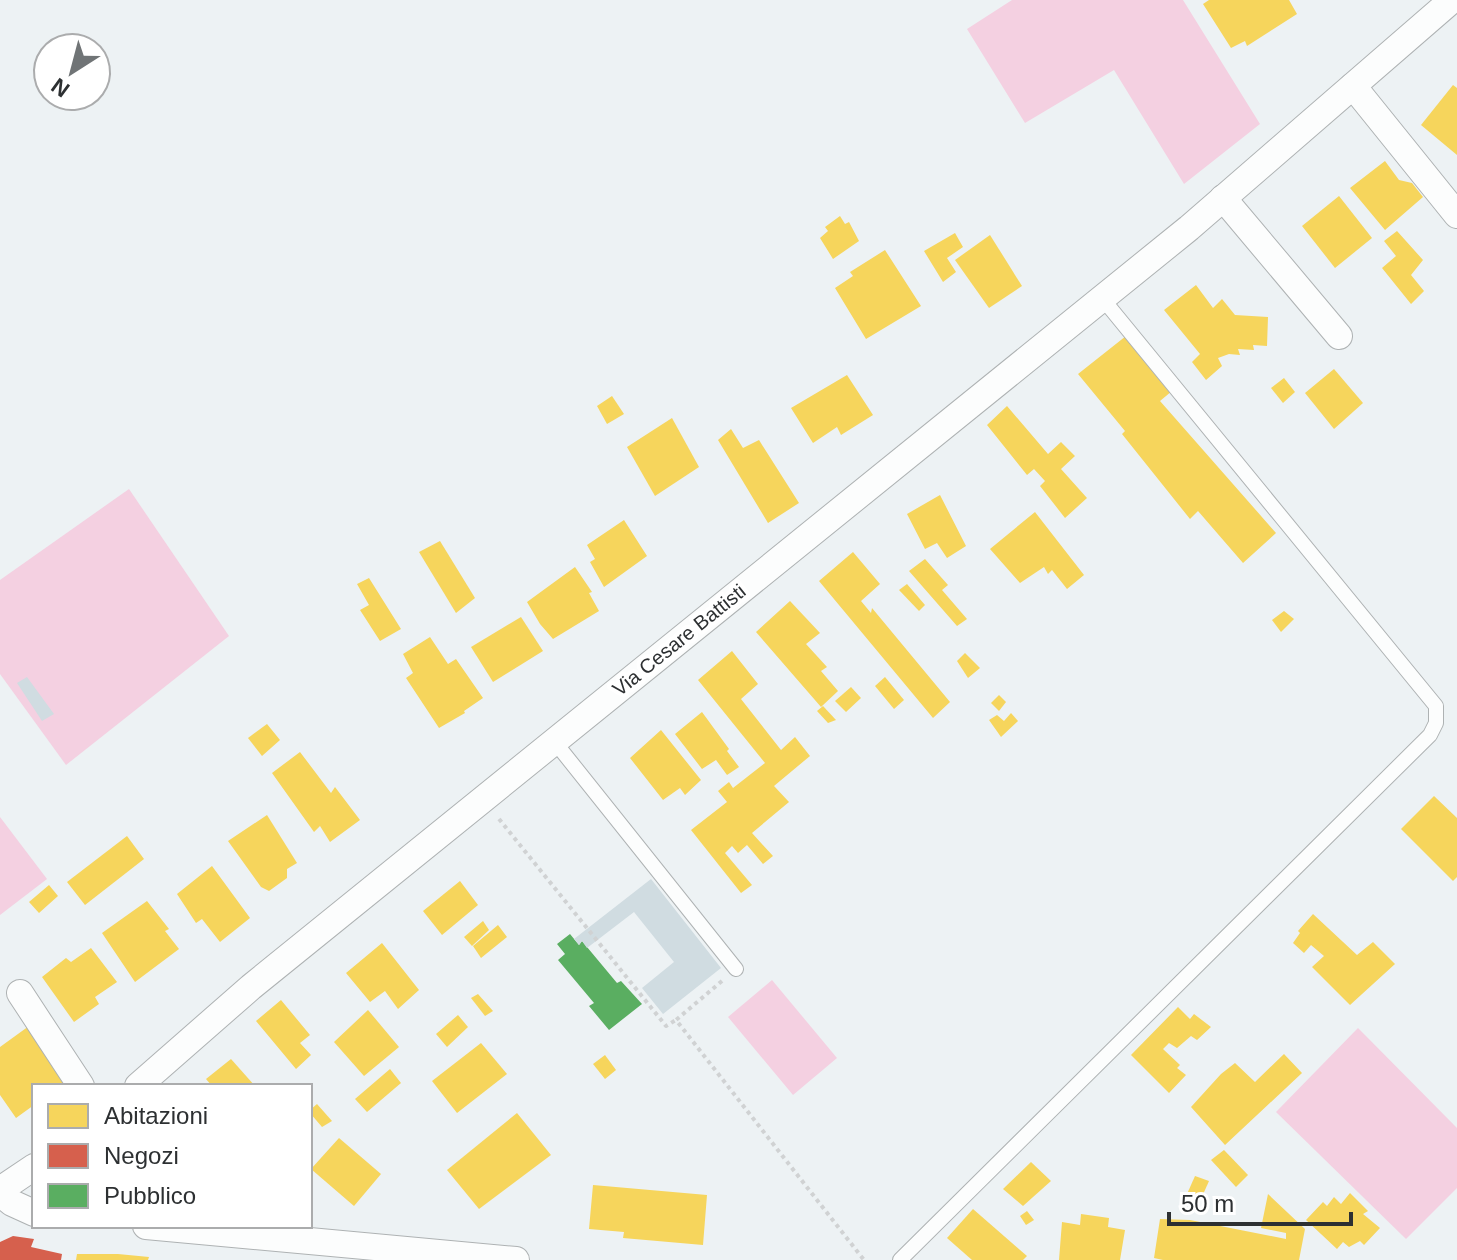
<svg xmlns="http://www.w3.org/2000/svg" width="1457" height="1260" font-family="Helvetica,sans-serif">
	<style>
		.green { fill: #f4d0e1 }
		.homes { fill: #f6d55c }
		.shops { fill: #d6604d }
		.public { fill: #5aae61 }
		.building { fill: #d0dce1 }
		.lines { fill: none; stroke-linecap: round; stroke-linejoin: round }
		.service-casing { stroke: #aeb2b3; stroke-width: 16 }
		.minor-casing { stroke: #aeb2b3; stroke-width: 28 }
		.path { stroke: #d0d2d3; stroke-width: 4; stroke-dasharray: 4 4; stroke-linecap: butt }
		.service { stroke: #fcfdfd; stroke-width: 14 }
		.minor { stroke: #fcfdfd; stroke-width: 26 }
		.labels { text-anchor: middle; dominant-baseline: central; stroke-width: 8; stroke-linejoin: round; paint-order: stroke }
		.street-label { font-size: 20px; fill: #2d3032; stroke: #fff }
	</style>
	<rect width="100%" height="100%" fill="#edf2f4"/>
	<!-- green -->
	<g class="green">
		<polygon points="1012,0 1183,0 1260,124 1184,184 1114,70 1025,123 967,29"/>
		<polygon points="129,489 229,636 66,765 0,674 0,580"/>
		<polygon points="0,817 47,879 0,915"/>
		<polygon points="772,980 837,1058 793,1095 728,1017"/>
		<polygon points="1358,1028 1457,1128 1457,1188 1406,1239 1276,1112"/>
	</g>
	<!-- homes -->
	<g class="homes">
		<polygon points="1209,0 1289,0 1297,14 1247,46 1245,41 1231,48 1203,4"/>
		<polygon points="1453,85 1457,88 1457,155 1421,125"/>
		<polygon points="1385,161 1399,180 1412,183 1423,197 1385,230 1350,188"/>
		<polygon points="1339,196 1372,238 1335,268 1302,226"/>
		<polygon points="840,216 845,224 849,222 859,241 833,259 820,238 828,231 825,227"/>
		<polygon points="1397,231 1423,260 1411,275 1424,291 1411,304 1382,268 1396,256 1384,241"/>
		<polygon points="955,233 963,247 947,258 956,272 943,282 924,251"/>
		<polygon points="990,235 1022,286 989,308 955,260"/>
		<polygon points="885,250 921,306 866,339 835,288 853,276 850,272"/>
		<polygon points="1196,285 1213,308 1222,299 1235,315 1268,317 1267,346 1253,345 1254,350 1238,349 1240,355 1229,354 1218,358 1222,366 1206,380 1192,362 1200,354 1164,310"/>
		<polygon points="1126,336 1172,391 1160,401 1276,533 1243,563 1198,511 1190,519 1122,434 1125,431 1078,374"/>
		<polygon points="1334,369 1363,403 1334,429 1305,393"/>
		<polygon points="847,375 873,415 841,435 837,427 813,443 791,408"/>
		<polygon points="1284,378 1295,392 1283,403 1271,388"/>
		<polygon points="612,396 624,414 607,424 597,406"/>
		<polygon points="1007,406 1048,454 1061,442 1075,456 1061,469 1087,498 1065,518 1040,486 1045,481 1034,469 1027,475 987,425"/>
		<polygon points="672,418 699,467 655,496 627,447"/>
		<polygon points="731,429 743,448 759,440 799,503 768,523 718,440"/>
		<polygon points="940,495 966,546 947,558 937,543 925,549 907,514"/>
		<polygon points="1035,512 1084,575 1067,589 1052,570 1048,574 1044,567 1020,583 990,549"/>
		<polygon points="624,520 647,556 604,587 590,562 595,559 587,545"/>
		<polygon points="440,541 475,598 456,613 419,552"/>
		<polygon points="853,552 880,584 861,601 871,613 872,608 950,702 933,718 819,581"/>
		<polygon points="925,559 948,585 942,590 967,619 957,626 909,571"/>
		<polygon points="575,567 592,592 589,593 599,611 553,639 540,624 527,602"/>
		<polygon points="369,578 401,629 380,641 360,610 369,605 357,584"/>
		<polygon points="907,584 925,605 919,611 899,590"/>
		<polygon points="790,601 820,633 806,644 827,667 821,671 838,691 821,707 756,632"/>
		<polygon points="1284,611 1294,619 1281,632 1272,620"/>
		<polygon points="521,617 543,651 493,682 471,647"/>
		<polygon points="430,637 448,664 456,659 483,698 464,711 465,713 439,728 406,678 413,673 403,654"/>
		<polygon points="732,651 758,684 741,699 781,750 795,737 810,756 774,786 789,802 752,833 773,856 763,864 747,845 738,853 732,846 725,853 752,885 741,893 691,830 727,802 718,791 729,782 733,788 765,763 698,680"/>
		<polygon points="965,653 980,668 968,678 957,661"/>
		<polygon points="885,677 904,700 894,709 875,686"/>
		<polygon points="851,687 861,698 846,712 835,701"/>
		<polygon points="999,695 1006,702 999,711 991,703"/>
		<polygon points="823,706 836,720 828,723 817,711"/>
		<polygon points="702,712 729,749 727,751 739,767 727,775 716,760 702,769 675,734"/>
		<polygon points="1011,713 1018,721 1001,737 989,720 997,715 1004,721"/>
		<polygon points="267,724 280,740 262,756 248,738"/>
		<polygon points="661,730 701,780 685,795 680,788 663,800 630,758"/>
		<polygon points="300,752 331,793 335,787 360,820 330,842 320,826 314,832 272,773"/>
		<polygon points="1434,796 1457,818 1457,877 1453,881 1401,829"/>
		<polygon points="267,815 297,863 287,869 287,878 269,891 261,887 228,841"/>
		<polygon points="127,836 144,859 85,905 67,882"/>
		<polygon points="212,866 250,918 220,942 202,919 196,923 177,894"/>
		<polygon points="460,881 478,905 442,935 423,911"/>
		<polygon points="49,885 58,896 39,913 29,902"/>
		<polygon points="147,901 169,929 165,931 179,949 135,982 102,933"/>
		<polygon points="1313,914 1357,955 1373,942 1395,964 1350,1005 1312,967 1324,956 1311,945 1304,953 1293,943 1300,933 1298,931"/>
		<polygon points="483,921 489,930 472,946 464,937"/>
		<polygon points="498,925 507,937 481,958 473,946"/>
		<polygon points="382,943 419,990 398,1009 385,991 370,1002 346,973"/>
		<polygon points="91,948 117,982 95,997 99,1004 74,1022 42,977 66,958 71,962"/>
		<polygon points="478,994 493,1011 485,1016 471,998"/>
		<polygon points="281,1000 310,1035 300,1043 311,1055 296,1069 256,1021"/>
		<polygon points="1178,1007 1190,1019 1194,1014 1211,1027 1197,1040 1191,1036 1177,1048 1169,1043 1163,1049 1180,1065 1177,1068 1186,1075 1169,1093 1131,1055"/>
		<polygon points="368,1010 399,1047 364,1076 334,1042"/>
		<polygon points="458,1015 468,1027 447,1047 436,1034"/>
		<polygon points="29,1026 68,1081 61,1086 34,1086 34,1105 16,1118 0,1095 0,1047"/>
		<polygon points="481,1043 507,1074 457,1113 432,1081"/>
		<polygon points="1284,1054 1302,1073 1225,1145 1191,1107 1221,1074 1235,1063 1255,1082"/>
		<polygon points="605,1055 616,1070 605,1079 593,1064"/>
		<polygon points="231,1059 255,1086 212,1086 206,1079"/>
		<polygon points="390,1069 401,1083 367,1112 355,1099"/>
		<polygon points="317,1104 332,1121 322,1127 310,1113 310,1110"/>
		<polygon points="517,1113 551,1155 479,1209 447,1170"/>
		<polygon points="339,1138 381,1174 354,1206 311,1169"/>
		<polygon points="1224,1150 1248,1175 1236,1187 1211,1160"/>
		<polygon points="1031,1162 1051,1181 1023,1206 1003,1189"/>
		<polygon points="1195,1176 1209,1181 1201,1199 1187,1194"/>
		<polygon points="593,1185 707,1195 703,1245 623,1238 624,1232 589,1229"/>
		<polygon points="1350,1193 1368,1211 1363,1214 1380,1228 1364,1245 1360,1241 1349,1247 1343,1242 1337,1249 1306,1220 1323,1202 1327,1206 1334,1197 1341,1204"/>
		<polygon points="1268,1194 1305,1229 1299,1260 1163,1260 1154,1258 1160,1219 1190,1220 1286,1239 1286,1233 1261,1228"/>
		<polygon points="973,1209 1027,1256 1023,1260 972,1260 947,1238"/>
		<polygon points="1027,1211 1034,1220 1026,1225 1020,1216"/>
		<polygon points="1081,1214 1109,1218 1108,1227 1125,1230 1120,1260 1059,1260 1062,1222 1080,1225"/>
		<polygon points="77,1254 118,1254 149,1257 148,1260 76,1260"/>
	</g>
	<!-- shops -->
	<polygon class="shops" points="13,1236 34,1239 31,1247 62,1254 61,1260 0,1260 0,1242"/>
	<!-- public -->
	<polygon class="public" points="570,934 579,945 582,941 617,983 621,981 642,1004 609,1030 589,1006 594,1003 558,960 565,954 557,944"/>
	<!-- building -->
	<g class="building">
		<polygon points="27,677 54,714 42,721 17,683"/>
		<polygon points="651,879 721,968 663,1014 642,988 674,962 634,912 587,948 582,941 579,945 574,939"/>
	</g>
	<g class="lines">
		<defs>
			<g id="service">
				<polyline points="554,741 736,969"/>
				<polyline points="900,1260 1430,735 1436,723 1436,706 1102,298"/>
			</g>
			<g id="minor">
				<polyline points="1353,86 1457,215"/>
				<polyline points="1223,198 1339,336"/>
				<polyline points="20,993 81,1086"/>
				<polyline points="138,1086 251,987 1189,228 1452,0"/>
				<polyline points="0,1190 34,1167"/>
				<polyline points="0,1193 12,1203 34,1213"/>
				<polyline points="146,1226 516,1260"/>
			</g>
		</defs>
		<!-- service casing -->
		<use href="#service" class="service-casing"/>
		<!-- minor casing -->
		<use href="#minor" class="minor-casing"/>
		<!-- path -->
		<g class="path">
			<polyline points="499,819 666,1026 676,1020"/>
			<polyline points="722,981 676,1020 864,1260"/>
		</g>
		<!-- service -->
		<use href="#service" class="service"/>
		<!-- minor -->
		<use href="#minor" class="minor"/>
	</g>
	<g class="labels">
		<!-- street labels -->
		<g class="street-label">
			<text transform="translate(679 640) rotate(-39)">Via Cesare Battisti</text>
		</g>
	</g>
	<!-- legend -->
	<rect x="32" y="1084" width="280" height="144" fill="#ffffff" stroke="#abacad" stroke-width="2"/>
	<rect x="48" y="1104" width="40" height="24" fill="#f6d55c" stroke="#abacad" stroke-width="2"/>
	<text x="104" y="1124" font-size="24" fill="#2d3032">Abitazioni</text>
	<rect x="48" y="1144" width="40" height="24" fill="#d6604d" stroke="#abacad" stroke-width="2"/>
	<text x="104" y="1164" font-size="24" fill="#2d3032">Negozi</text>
	<rect x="48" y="1184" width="40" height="24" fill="#5aae61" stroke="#abacad" stroke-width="2"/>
	<text x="104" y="1204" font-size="24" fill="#2d3032">Pubblico</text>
	<!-- north arrow -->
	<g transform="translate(72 72) rotate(216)"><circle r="38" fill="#ffffff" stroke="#abacad" stroke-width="2"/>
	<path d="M0-6L14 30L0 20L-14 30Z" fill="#707476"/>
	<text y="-12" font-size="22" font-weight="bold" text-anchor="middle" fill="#2d3032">N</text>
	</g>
	<!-- scale -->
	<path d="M1169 1212v12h182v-12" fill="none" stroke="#2d3032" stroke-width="4"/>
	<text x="1181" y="1212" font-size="24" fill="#2d3032" stroke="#ffffff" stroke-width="6" paint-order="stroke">50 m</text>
</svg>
